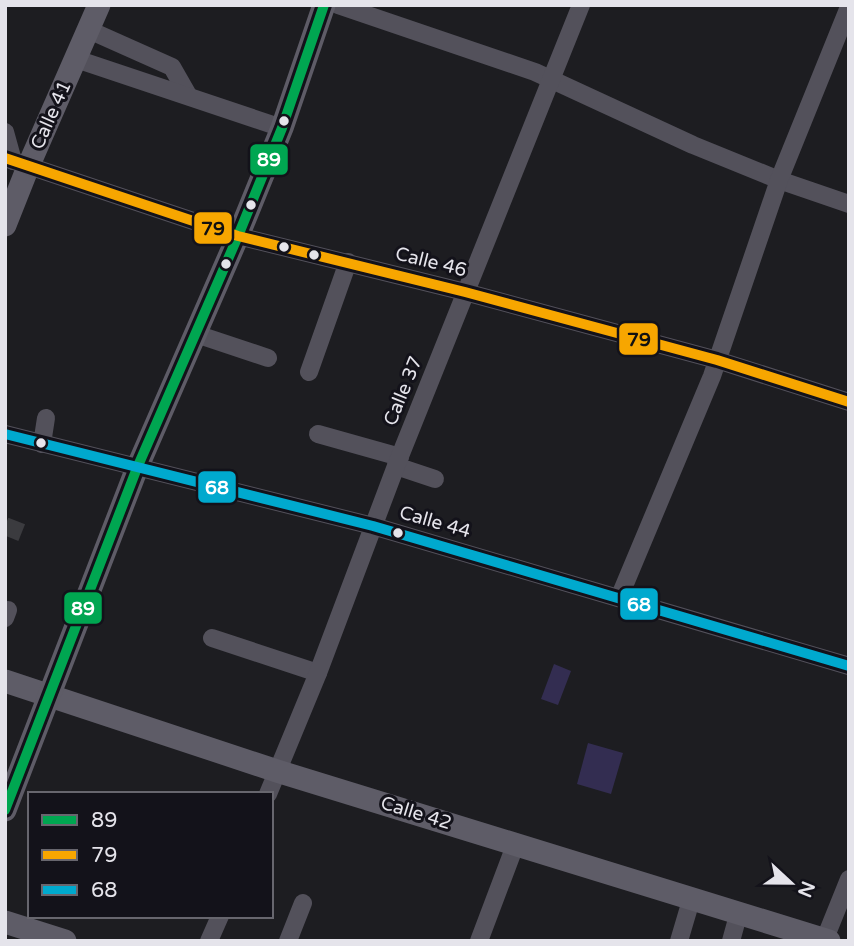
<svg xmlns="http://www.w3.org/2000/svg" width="854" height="946" font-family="'Varela Round',sans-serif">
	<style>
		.green { fill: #332d51 }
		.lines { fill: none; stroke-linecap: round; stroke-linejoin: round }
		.minor-tunnel { stroke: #3b3b3f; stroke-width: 18; stroke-dasharray: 18 9; stroke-linecap: butt }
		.minor { stroke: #53515b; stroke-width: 18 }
		.major { stroke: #5e5c67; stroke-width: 23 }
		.bus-1-casing { stroke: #13121a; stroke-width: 16 }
		.bus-2-casing { stroke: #13121a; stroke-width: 16 }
		.bus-3-casing { stroke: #13121a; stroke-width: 16 }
		.bus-1 { stroke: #00a651; stroke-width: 10 }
		.bus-2 { stroke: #f7a600; stroke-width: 10 }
		.bus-3 { stroke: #00a9ce; stroke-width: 10 }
		.bus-dot { fill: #e5e4eb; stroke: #13121a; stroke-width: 2.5 }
		.labels { text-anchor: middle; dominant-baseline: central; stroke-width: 6; stroke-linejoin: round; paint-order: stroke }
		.street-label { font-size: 19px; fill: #e5e4eb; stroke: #13121a }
		.line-badge { stroke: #13121a; stroke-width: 2.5 }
		.badge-label { font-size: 19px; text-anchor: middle; font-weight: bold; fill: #fff }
		.pale-badge-label { font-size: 19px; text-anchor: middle; font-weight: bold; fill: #111 }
	</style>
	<rect width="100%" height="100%" fill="#1d1d21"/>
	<!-- green -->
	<g class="green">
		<polygon points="554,664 571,671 558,705 541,699"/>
		<polygon points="588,743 623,753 611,794 577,784"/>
	</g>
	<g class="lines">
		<!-- minor-tunnel -->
		<polyline class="minor-tunnel" points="5,526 25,534"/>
		<!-- minor -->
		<g class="minor">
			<polyline points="338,5 535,72 693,145 779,180 849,204"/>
			<polyline points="89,30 172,67 188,95"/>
			<polyline points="76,59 282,128"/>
			<polyline points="5,132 13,161"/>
			<polyline points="5,158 238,236 465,292 717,360 849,402"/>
			<polyline points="196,334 268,358"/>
			<polyline points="309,372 348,262"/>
			<polyline points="5,434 373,526 849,666"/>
			<polyline points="318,434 400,457"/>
			<polyline points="42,444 46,418"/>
			<polyline points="396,466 435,479"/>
			<polyline points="619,598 712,376 779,180 849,7"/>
			<polyline points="5,618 8,610"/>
			<polyline points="212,638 318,673"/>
			<polyline points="268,794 318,673 396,466 581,5"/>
			<polyline points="209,941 220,916"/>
			<polyline points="288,941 303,903"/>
			<polyline points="479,941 516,843"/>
			<polyline points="679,941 692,897"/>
			<polyline points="731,941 739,912"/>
			<polyline points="824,941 849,879"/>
		</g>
		<!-- major -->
		<g class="major">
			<polyline points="5,225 28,167 99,5"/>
			<polyline points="5,681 277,771 829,941"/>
			<polyline points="5,810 137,468 238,236 282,128 324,5"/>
			<polyline points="5,922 65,941"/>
		</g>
		<defs>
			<polyline id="bus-1" points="5,810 137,468 238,236 282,128 324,5"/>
			<polyline id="bus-2" points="5,158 238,236 465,292 717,360 849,402"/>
			<polyline id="bus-3" points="5,434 373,526 849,666"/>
		</defs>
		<!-- bus-1 casing -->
		<use href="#bus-1" class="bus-1-casing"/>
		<!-- bus-2 casing -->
		<use href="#bus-2" class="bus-2-casing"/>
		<!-- bus-3 casing -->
		<use href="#bus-3" class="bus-3-casing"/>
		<!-- bus-1 -->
		<use href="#bus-1" class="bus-1"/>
		<!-- bus-2 -->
		<use href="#bus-2" class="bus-2"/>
		<!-- bus-3 -->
		<use href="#bus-3" class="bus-3"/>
	</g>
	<!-- markers -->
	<g class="bus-dot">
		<circle cx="284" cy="121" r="6"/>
		<circle cx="251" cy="205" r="6"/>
		<circle cx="284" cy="247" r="6"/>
		<circle cx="314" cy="255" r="6"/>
		<circle cx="226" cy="264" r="6"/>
		<circle cx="41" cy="443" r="6"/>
		<circle cx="398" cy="533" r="6"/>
	</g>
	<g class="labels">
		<!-- street labels -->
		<g class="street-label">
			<text transform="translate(51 115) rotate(-66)">Calle 41</text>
			<text transform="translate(431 262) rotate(14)">Calle 46</text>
			<text transform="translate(403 391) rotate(-68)">Calle 37</text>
			<text transform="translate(435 522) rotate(16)">Calle 44</text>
			<text transform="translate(416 813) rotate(17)">Calle 42</text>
		</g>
	</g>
	<g class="line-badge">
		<rect x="249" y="143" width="40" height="33" rx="7" fill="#00a651"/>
		<rect x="193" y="211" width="40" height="34" rx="7" fill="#f7a600"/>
		<rect x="618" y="322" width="41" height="34" rx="7" fill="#f7a600"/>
		<rect x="197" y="470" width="40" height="34" rx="7" fill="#00a9ce"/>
		<rect x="619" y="587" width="40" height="34" rx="7" fill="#00a9ce"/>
		<rect x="63" y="591" width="40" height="34" rx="7" fill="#00a651"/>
	</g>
	<g class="badge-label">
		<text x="269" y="166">89</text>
		<text x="217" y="494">68</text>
		<text x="639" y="611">68</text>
		<text x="83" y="615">89</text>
	</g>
	<g class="pale-badge-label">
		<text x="213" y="235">79</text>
		<text x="639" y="346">79</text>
	</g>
	<!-- border -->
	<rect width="854" height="946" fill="none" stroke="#e5e4eb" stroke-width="14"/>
	<!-- legend -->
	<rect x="28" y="792" width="245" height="126" fill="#13121a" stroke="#67666e" stroke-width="2"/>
	<rect x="42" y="815" width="35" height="10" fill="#00a651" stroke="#67666e" stroke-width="2"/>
	<text x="91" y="827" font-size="21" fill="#e5e4eb">89</text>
	<rect x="42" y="850" width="35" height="10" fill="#f7a600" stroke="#67666e" stroke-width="2"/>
	<text x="91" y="862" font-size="21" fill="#e5e4eb">79</text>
	<rect x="42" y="885" width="35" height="10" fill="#00a9ce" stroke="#67666e" stroke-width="2"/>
	<text x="91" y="897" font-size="21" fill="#e5e4eb">68</text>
	<!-- north arrow -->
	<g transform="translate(791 883) rotate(112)" stroke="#13121a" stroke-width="5" paint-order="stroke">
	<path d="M0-5L12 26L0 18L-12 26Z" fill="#e5e4eb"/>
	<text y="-10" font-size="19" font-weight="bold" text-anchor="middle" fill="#e5e4eb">N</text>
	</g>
</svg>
